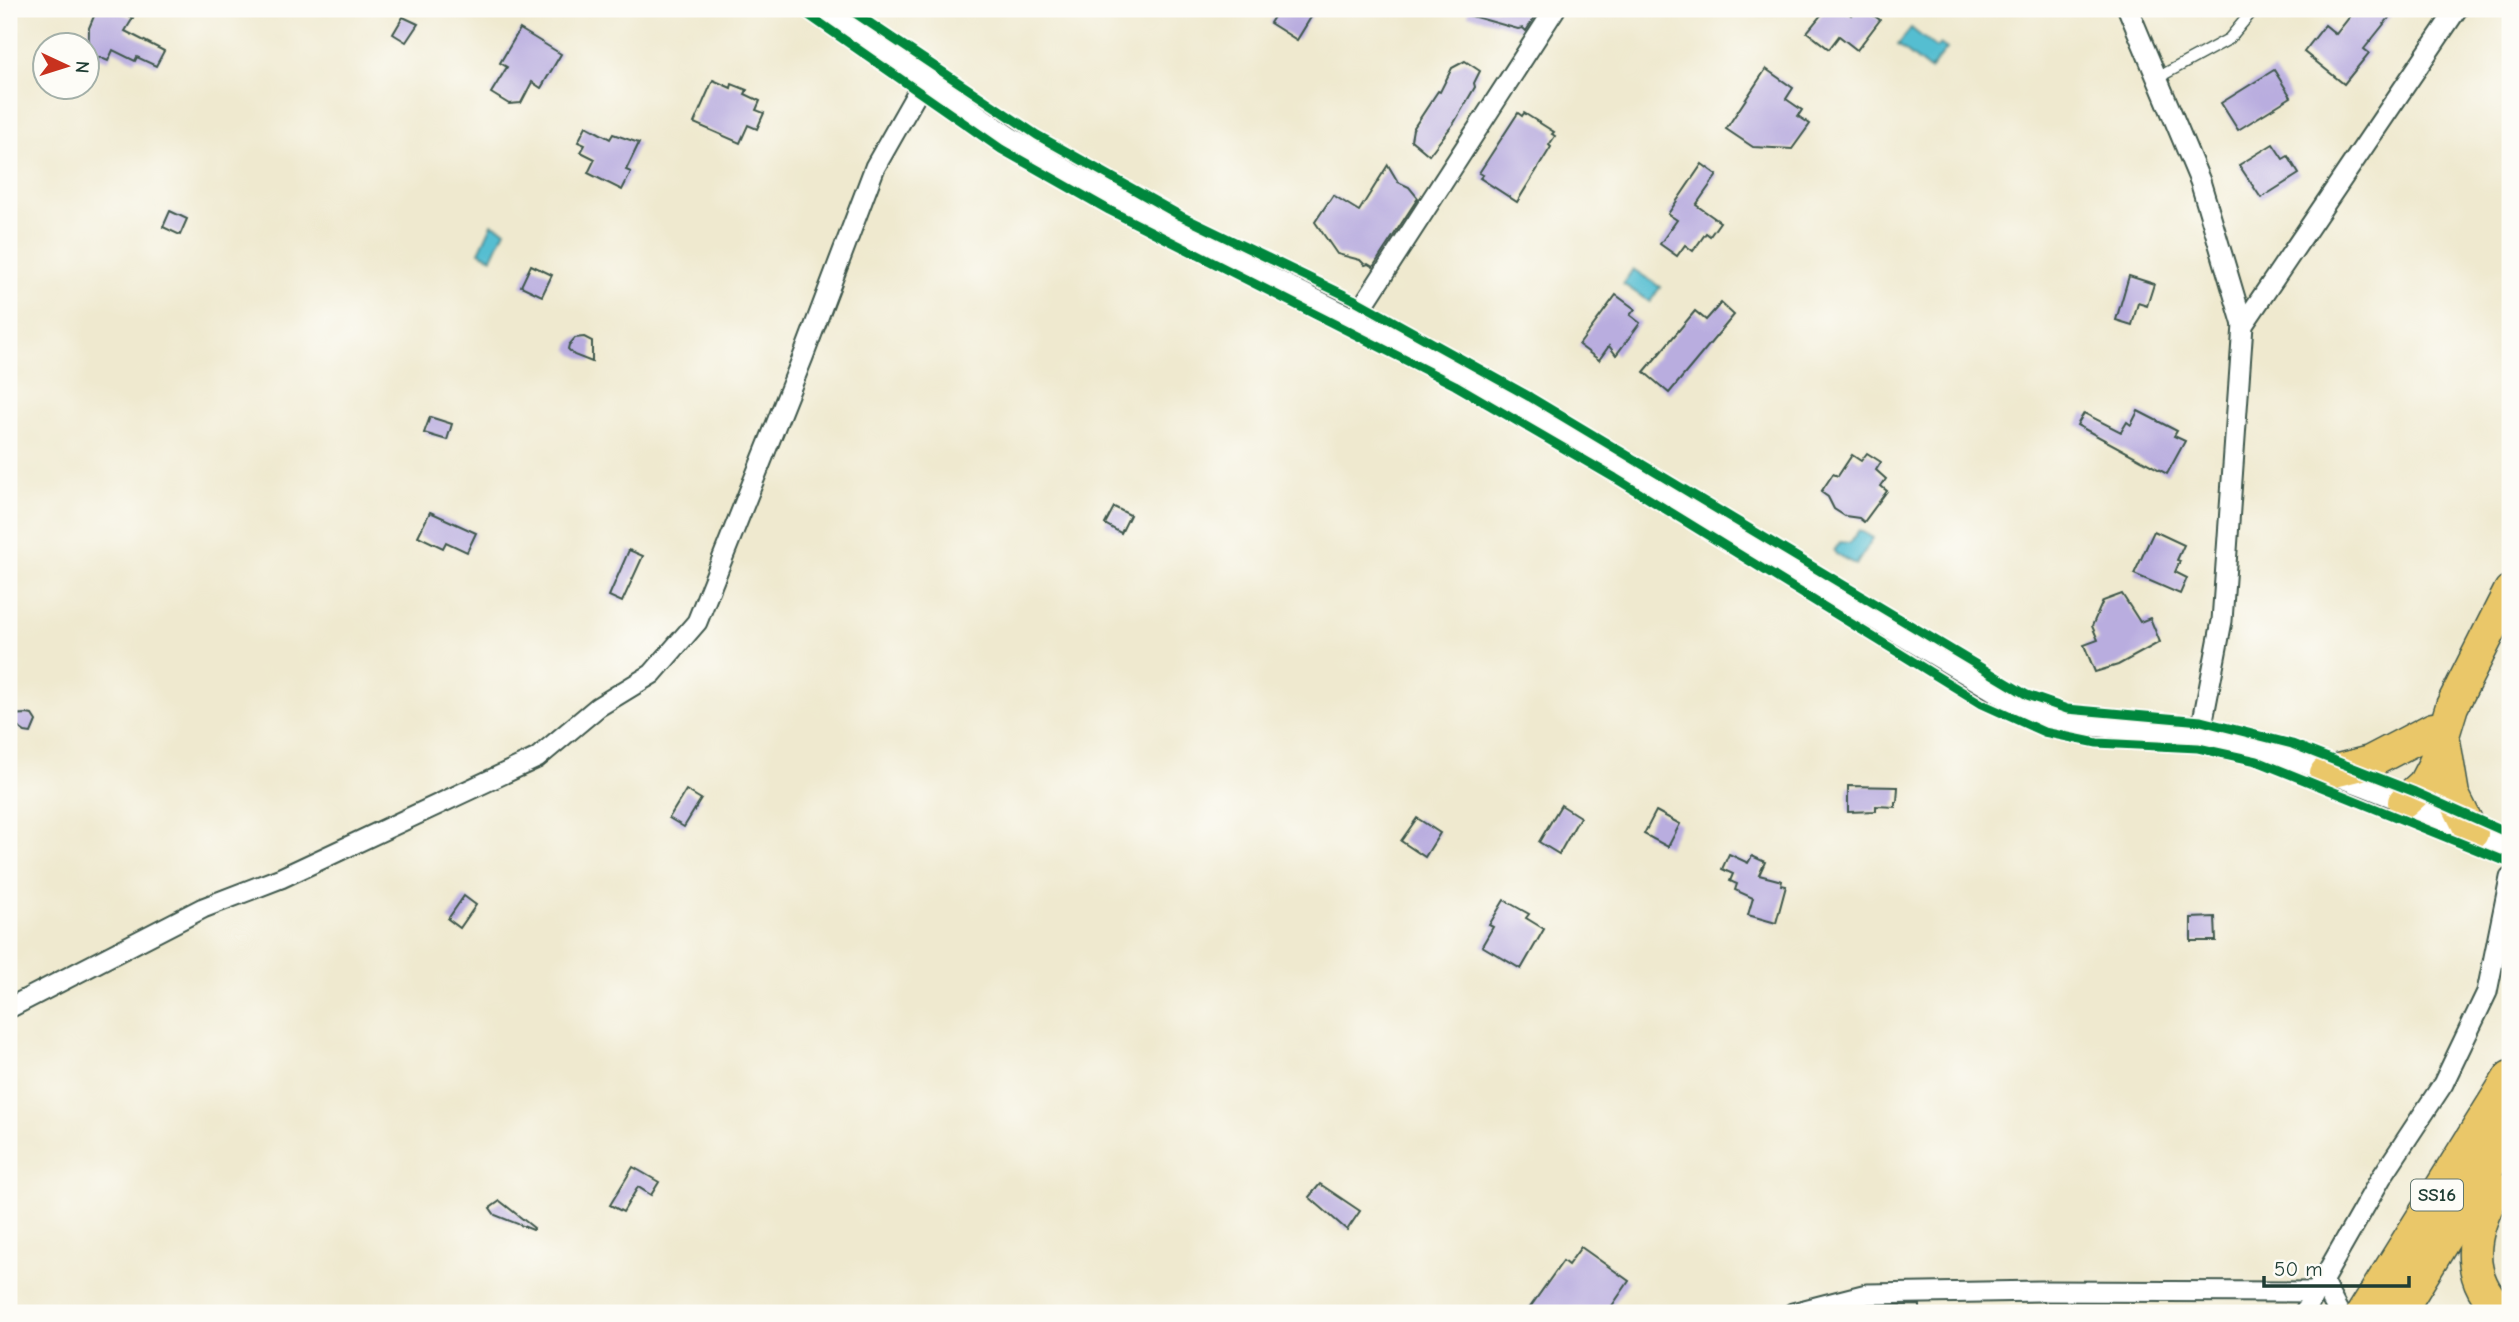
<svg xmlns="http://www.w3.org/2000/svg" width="2519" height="1322" font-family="'Comic Neue',sans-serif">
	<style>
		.water { fill: #55bed1; stroke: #3a7e82; stroke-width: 2 }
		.building { fill: #b9addf }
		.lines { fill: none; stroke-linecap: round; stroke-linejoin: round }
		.service-casing { stroke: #3e574b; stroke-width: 13 }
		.minor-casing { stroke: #3e574b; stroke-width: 23 }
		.tertiary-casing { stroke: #3e574b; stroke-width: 28 }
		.trunk-casing { stroke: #3e574b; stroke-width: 35 }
		.service { stroke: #fff; stroke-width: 10 }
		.minor { stroke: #fff; stroke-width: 19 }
		.tertiary { stroke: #fff; stroke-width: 24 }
		.trunk { stroke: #eac769; stroke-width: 32 }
		.cycleway-casing { stroke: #fdfcf7; stroke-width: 13 }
		.cycleway { stroke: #00873e; stroke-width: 9 }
		.labels { text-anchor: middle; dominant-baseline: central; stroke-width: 6; stroke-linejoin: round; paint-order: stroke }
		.shield { fill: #fdfcf7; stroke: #62766e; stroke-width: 2 }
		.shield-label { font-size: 19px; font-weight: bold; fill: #1f3d34 }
	</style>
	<rect width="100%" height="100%" fill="#fdfcf7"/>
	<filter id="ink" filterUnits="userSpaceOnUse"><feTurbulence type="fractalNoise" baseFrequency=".0143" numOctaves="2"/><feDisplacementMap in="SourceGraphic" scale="14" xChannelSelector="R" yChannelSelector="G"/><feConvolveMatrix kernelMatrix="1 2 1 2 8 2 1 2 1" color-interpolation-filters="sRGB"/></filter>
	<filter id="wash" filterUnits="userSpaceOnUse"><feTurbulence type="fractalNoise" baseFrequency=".00686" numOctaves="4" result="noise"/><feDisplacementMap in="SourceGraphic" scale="28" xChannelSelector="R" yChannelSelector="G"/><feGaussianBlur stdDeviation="1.57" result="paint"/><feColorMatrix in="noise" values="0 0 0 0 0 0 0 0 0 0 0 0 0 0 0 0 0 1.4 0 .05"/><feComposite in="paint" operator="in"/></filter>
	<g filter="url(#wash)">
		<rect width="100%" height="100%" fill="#efe9cf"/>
		<!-- water -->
		<g class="water">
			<polygon points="1911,28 1936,48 1940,44 1947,49 1930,70 1898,45"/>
			<polygon points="492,224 505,230 492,258 479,252"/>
			<polygon points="1633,269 1660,287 1650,302 1623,284"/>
			<polygon points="1859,530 1873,538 1856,565 1836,554 1834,551 1840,542 1850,543"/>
		</g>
		<g id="blocks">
			<!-- building -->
			<g class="building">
				<polygon points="97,9 111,9 133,18 125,31 164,51 156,66 137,57 135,61 113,50 108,61 99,57 88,75 89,28"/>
				<polygon points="1279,9 1316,9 1297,40 1270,23"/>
				<polygon points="1469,9 1528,9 1536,15 1526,31 1523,28 1518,29 1468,15"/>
				<polygon points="1826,9 1843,9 1851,15 1856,9 1865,9 1880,20 1857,50 1839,36 1829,49 1807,32"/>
				<polygon points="2356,9 2396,9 2364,49 2369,53 2344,84 2304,52 2325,25 2336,34"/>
				<polygon points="403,17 418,24 406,42 393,34"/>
				<polygon points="520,29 561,54 541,88 532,82 521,103 509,104 491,93 507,67 500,63"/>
				<polygon points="1465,61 1480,71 1474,83 1475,87 1454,123 1429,155 1411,140 1413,129 1438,91 1440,92 1452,68"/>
				<polygon points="1766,69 1793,88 1786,99 1802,110 1798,116 1810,124 1792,149 1753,147 1726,129"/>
				<polygon points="2274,70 2291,97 2238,130 2221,103"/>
				<polygon points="713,80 731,88 732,84 747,90 745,94 760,101 756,110 764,113 757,129 748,125 740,143 694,123"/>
				<polygon points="1518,113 1522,116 1524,113 1554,132 1552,134 1555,136 1549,145 1551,147 1517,202 1480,178 1483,175 1479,173"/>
				<polygon points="586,126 610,139 613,134 639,143 626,170 631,172 622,190 588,173 595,159 581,152 585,145 578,142"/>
				<polygon points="2273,144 2283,159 2288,156 2299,174 2261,198 2239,165"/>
				<polygon points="1702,164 1717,175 1696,205 1720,222 1710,236 1706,233 1693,251 1685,245 1677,256 1660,244 1677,220 1668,214"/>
				<polygon points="1388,165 1398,182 1409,187 1418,198 1373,267 1368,264 1365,265 1360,260 1337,254 1315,222 1333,195 1359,211"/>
				<polygon points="170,211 187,219 180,235 163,227"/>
				<polygon points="531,265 552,275 542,296 521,286"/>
				<polygon points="2129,276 2154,284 2147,306 2138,303 2132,325 2116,320"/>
				<polygon points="1616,295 1635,309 1630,315 1640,323 1616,355 1609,346 1599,360 1579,345"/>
				<polygon points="1721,303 1734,315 1669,393 1644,372 1695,311 1706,320"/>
				<polygon points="584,337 592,341 592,362 574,355 568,349 569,345 575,338"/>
				<polygon points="2138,411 2177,431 2174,436 2185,441 2167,474 2077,425 2084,413 2121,432 2127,422 2131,425"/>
				<polygon points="430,417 452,424 447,440 424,433"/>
				<polygon points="1867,453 1881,462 1876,470 1886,479 1881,486 1887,491 1864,522 1859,518 1845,516 1834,509 1828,497 1821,492 1833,474 1838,476 1852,455 1861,461"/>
				<polygon points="1114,507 1130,515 1121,533 1105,524"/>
				<polygon points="430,512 476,533 467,552 446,542 443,548 418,536"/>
				<polygon points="2154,531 2184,545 2177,560 2180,561 2175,572 2187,578 2180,594 2134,574"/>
				<polygon points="629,550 643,556 622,602 609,596"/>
				<polygon points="2122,594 2140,622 2150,618 2160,642 2118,665 2095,672 2084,645 2098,640 2092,626 2103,601"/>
				<polygon points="27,714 32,715 36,721 31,733 25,732 9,721 9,715"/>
				<polygon points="1848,786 1898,787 1897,802 1895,802 1895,807 1876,806 1876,811 1848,812"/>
				<polygon points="686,790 701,799 684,827 669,818"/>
				<polygon points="1561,805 1580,817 1559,854 1539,842"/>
				<polygon points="1656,811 1680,824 1668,847 1644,834"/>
				<polygon points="1417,818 1440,833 1425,857 1401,841"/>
				<polygon points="1729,854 1748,863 1752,856 1765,862 1759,875 1782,881 1781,885 1786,886 1776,923 1748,915 1753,898 1735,890 1737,884 1730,881 1733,874 1722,869"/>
				<polygon points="464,896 476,905 460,928 448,919"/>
				<polygon points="1504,900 1529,914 1526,918 1544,929 1521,969 1482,946 1493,927 1489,925"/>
				<polygon points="2215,917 2216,941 2191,941 2191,918"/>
				<polygon points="633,1167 659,1182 651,1195 638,1187 623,1212 610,1205"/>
				<polygon points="1320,1184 1360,1211 1347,1230 1309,1197"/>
				<polygon points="500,1201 534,1228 533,1230 495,1215 490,1208"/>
				<polygon points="1581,1247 1629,1281 1607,1313 1526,1313 1563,1261 1568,1265"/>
				<polygon points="1920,1305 1920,1313 1875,1313 1875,1306"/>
			</g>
		</g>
	</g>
	<g filter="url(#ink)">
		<use href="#blocks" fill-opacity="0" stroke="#3e574b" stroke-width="2"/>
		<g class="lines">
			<defs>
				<polyline id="service" points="2157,78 2229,39 2254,9"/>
				<g id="minor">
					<path d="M826,9L1010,137L1070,172L1187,235L1465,374L2006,698C2027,708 2048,720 2071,723C2126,732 2182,730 2237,743C2294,756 2349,781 2404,802"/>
					<polyline points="2128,9 2200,181 2243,325"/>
					<polyline points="1355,318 1555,9"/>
					<polyline points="2200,736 2222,621 2243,325 2457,9"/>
					<polyline points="9,1008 203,908 281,878 537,758 598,707 652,674 697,622 803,357 875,167 925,79"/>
					<polyline points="2322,1281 2339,1313"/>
					<polyline points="1793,1313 1867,1294 2040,1291 2316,1292"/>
					<polyline points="2304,1313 2381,1178 2443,1084 2487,992 2510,878"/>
				</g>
				<polyline id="tertiary" points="2404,802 2510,849"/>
				<g id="trunk">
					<polyline points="2444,741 2453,795 2472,833"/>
					<polyline points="2326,773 2370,762 2433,729"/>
					<polyline points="2404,802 2424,784 2434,765 2452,706 2510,591"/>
					<path d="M2496,1189C2471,1231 2462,1278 2504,1313"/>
					<polyline points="2363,1313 2510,1077"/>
					<polyline points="2399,1313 2510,1132"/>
				</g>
			</defs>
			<!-- service casing -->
			<use href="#service" class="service-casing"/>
			<!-- minor casing -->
			<use href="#minor" class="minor-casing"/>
			<!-- tertiary casing -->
			<use href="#tertiary" class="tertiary-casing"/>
			<!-- trunk casing -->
			<use href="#trunk" class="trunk-casing"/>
			<!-- service -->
			<use href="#service" class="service"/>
			<!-- minor -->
			<use href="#minor" class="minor"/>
			<!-- tertiary -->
			<use href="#tertiary" class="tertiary"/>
			<!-- trunk -->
			<use href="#trunk" class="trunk"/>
			<defs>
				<g id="cycleway">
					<polyline points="800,9 1001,149 1109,210 1455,385 1615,478 1982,704 2044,732 2097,743 2198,748 2257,761 2510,863"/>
					<polyline points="849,9 1037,135 1181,216 1353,299 1530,397 2027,695 2067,709 2201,721 2292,744 2415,792 2510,834"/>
				</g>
			</defs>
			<!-- cycleway casing -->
			<use href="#cycleway" class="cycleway-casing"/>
			<!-- cycleway -->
			<use href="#cycleway" class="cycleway"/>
		</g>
	</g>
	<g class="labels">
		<!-- shield labels -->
		<rect class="shield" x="2411" y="1179.5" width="52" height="31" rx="5"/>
		<g class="shield-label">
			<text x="2437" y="1195">SS16</text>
		</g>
	</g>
	<!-- margin -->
	<rect width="2519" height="1322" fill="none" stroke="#fdfcf7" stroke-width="35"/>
	<!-- north arrow -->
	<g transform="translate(66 66) rotate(94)"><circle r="33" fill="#fdfcf7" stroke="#a4b0a9" stroke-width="2"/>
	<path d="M0-5L12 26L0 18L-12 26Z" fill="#c8321e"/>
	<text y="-10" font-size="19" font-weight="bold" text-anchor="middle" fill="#1f3d34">N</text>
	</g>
	<!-- scale -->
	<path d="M2264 1276v10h145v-10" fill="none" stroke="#1f3d34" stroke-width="3.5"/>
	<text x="2274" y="1276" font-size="21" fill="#1f3d34" stroke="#fdfcf7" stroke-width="5" paint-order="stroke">50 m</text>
</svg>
